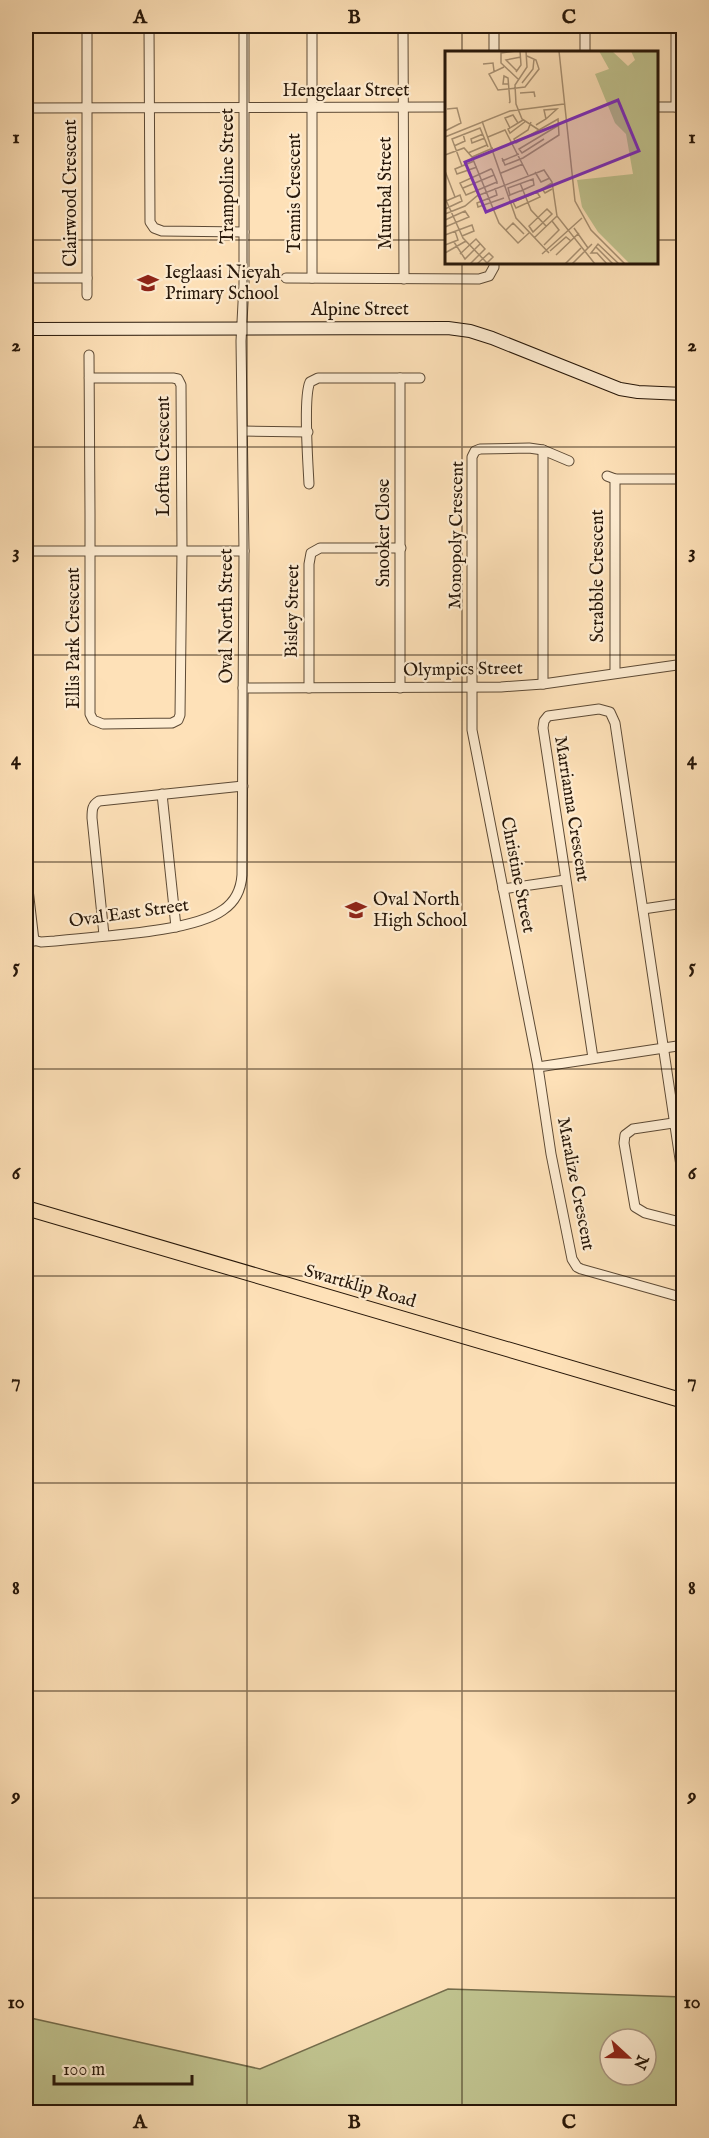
<svg xmlns="http://www.w3.org/2000/svg" width="709" height="2138" font-family="'IM FELL English',serif">
	<style>
		.green { fill: #c0c38f; stroke: #746d4c; stroke-width: 1.5; fill-rule: evenodd }
		.lines { fill: none; stroke-linecap: round; stroke-linejoin: round }
		.street-casing { stroke: #5d4a35; stroke-width: 11 }
		.secondary-casing { stroke: #271709; stroke-width: 14 }
		.primary-casing { stroke: #271709; stroke-width: 16 }
		.street { stroke: #feecd1; stroke-width: 9 }
		.secondary { stroke: #feecd1; stroke-width: 12 }
		.primary { stroke: #fee1b8; stroke-width: 14 }
		.grid { fill: none; stroke: #271709; stroke-width: 1.5; stroke-opacity: 0.55 }
		.labels { text-anchor: middle; dominant-baseline: central; stroke-width: 4.5; stroke-linejoin: round; paint-order: stroke }
		.street-label { font-size: 18px; fill: #271709; stroke: #feecd1 }
		.poi-label { font-size: 18px; fill: #271709; stroke: #feecd1; text-anchor: start }
		.inset-road { fill: none; stroke: #a89072; stroke-width: 1.5 }
		.view { fill: #7b2cbf; fill-opacity: 0.15; stroke: #7b2cbf; stroke-width: 3 }
		.inset-edge { fill: none; stroke: #271709; stroke-width: 3 }
		.neatline { fill: none; stroke: #271709; stroke-width: 2 }
		.grid-label { font-size: 20px; text-anchor: middle; font-weight: bold; fill: #271709 }
	</style>
	<rect width="100%" height="100%" fill="#fee1b8"/>
	<filter id="stains"><feTurbulence type="fractalNoise" baseFrequency=".00333" numOctaves="4"/><feColorMatrix values="0 0 0 0 .2 0 0 0 0 .09 0 0 0 0 .02 0 0 0 .5 -.17"/></filter>
	<radialGradient id="worn" r=".72"><stop offset=".6" stop-color="#630" stop-opacity="0"/><stop offset="1" stop-color="#630" stop-opacity=".3"/></radialGradient>
	<!-- green -->
	<path class="green" d="M448,1989L683,1997V2112H26V2017L260,2069ZM610,2039H646V2075H610Z"/>
	<g class="lines">
		<defs>
			<g id="street">
				<polyline points="87,26 87,295"/>
				<polyline points="149,26 150,222 154,228 162,231 244,232"/>
				<polyline points="403,26 404,279"/>
				<polyline points="494,26 494,52"/>
				<polyline points="585,52 585,26"/>
				<polyline points="656,107 684,107"/>
				<polyline points="676,107 676,26"/>
				<polyline points="26,108 446,107"/>
				<polyline points="26,278 87,278"/>
				<polyline points="286,278 479,279 489,276 494,267 494,262"/>
				<polyline points="312,278 312,26"/>
				<polyline points="89,378 173,378 178,379 181,385 182,551 180,715 178,720 172,723 103,724 93,720 90,714 90,514 89,355"/>
				<polyline points="400,378 400,688"/>
				<polyline points="243,431 308,432"/>
				<polyline points="569,461 543,450 529,448 480,449 475,451 472,457 472,730 538,1067 551,1154 572,1259 577,1267 581,1269 684,1298"/>
				<polyline points="607,476 615,479 684,479"/>
				<path d="M309,484C308,463 303,397 310,382L318,378H420"/>
				<polyline points="26,551 244,551"/>
				<polyline points="615,673 615,479"/>
				<polyline points="543,684 543,450"/>
				<polyline points="243,688 501,687 543,684 684,664"/>
				<polyline points="309,688 309,564 311,553 320,548 401,548"/>
				<polyline points="162,794 176,927"/>
				<polyline points="26,872 34,941"/>
				<polyline points="503,889 565,880"/>
				<polyline points="643,909 684,903"/>
				<path d="M104,935L92,818C92,810 92,805 99,801L243,786"/>
				<path d="M26,938L41,942L55,941C96,936 191,933 223,910C235,902 241,889 242,875L244,551L241,341L244,284V26"/>
				<polyline points="593,1058 543,728 544,721 548,716 599,709 610,712 615,723 684,1186"/>
				<polyline points="538,1067 684,1045"/>
				<polyline points="673,1123 633,1129 625,1135 624,1143 635,1207 645,1213 684,1223"/>
			</g>
			<polyline id="secondary" points="26,329 448,328 470,331 492,338 620,389 638,392 684,394"/>
			<polyline id="primary" points="26,1208 684,1401"/>
		</defs>
		<!-- street casing -->
		<use href="#street" class="street-casing"/>
		<!-- secondary casing -->
		<use href="#secondary" class="secondary-casing"/>
		<!-- primary casing -->
		<use href="#primary" class="primary-casing"/>
		<!-- street -->
		<use href="#street" class="street"/>
		<!-- secondary -->
		<use href="#secondary" class="secondary"/>
		<!-- primary -->
		<use href="#primary" class="primary"/>
	</g>
	<!-- grid -->
	<path class="grid" d="M247,26V2112M462,26V52M26,240H446M656,240H684M462,262V2112M26,447H684M26,655H684M26,862H684M26,1069H684M26,1276H684M26,1483H684M26,1691H684M26,1898H684"/>
	<!-- icons -->
	<defs>
		<symbol id="school-bare" viewBox="-9 -9 18 18"><path d="M0-5L7-2L0 1L-7-2ZM-4 1L0 2.5L4 1V4Q0 6-4 4Z" fill="#8f2418" stroke="#feecd1" stroke-width="2.5" paint-order="stroke"/></symbol>
	</defs>
	<g fill-rule="evenodd">
		<use href="#school-bare" x="133" y="268" width="30" height="30"/>
		<use href="#school-bare" x="341" y="895" width="30" height="30"/>
	</g>
	<g class="labels">
		<!-- street labels -->
		<g class="street-label">
			<text x="346" y="91">Hengelaar Street</text>
			<text transform="translate(228 176) rotate(-90)">Trampoline Street</text>
			<text transform="translate(71 193) rotate(-90)">Clairwood Crescent</text>
			<text transform="translate(295 193) rotate(-90)">Tennis Crescent</text>
			<text transform="translate(386 193) rotate(-90)">Muurbal Street</text>
			<text x="360" y="310">Alpine Street</text>
			<text transform="translate(164 456) rotate(-90)">Loftus Crescent</text>
			<text transform="translate(384 533) rotate(-90)">Snooker Close</text>
			<text transform="translate(457 535) rotate(-89)">Monopoly Crescent</text>
			<text transform="translate(598 576) rotate(-90)">Scrabble Crescent</text>
			<text transform="translate(293 611) rotate(-89)">Bisley Street</text>
			<text transform="translate(227 616) rotate(-90)">Oval North Street</text>
			<text transform="translate(74 638) rotate(-90)">Ellis Park Crescent</text>
			<text transform="translate(463 670) rotate(-1)">Olympics Street</text>
			<text transform="translate(571 809) rotate(81)">Marrianna Crescent</text>
			<text transform="translate(517 875) rotate(79)">Christine Street</text>
			<text transform="translate(129 914) rotate(-8)">Oval East Street</text>
			<text transform="translate(575 1184) rotate(79)">Maralize Crescent</text>
			<text transform="translate(360 1287) rotate(16)">Swartklip Road</text>
		</g>
		<!-- poi labels -->
		<g class="poi-label">
			<text x="165" y="273">Ieglaasi Nieyah<tspan x="165" dy="21">Primary School</tspan></text>
			<text x="373" y="900">Oval North<tspan x="373" dy="21">High School</tspan></text>
		</g>
	</g>
	<!-- overview -->
	<g transform="translate(445 51)">
		<rect width="213" height="213" fill="#fee1b8"/>
		<path d="M154,0H167L183,15L190,9L186,0H213V213H185L153,181L137,156L132,129L188,123L181,83L170,72L150,23L164,18Z" fill="#c0c38f"/>
		<path class="inset-road" d="M71,0L56,2V12L73,28M81,0L82,16L70,34L71,53L77,68L94,79M114,0L130,150L146,179L180,213M38,13L48,12L49,20M59,16L44,23L53,39L80,36L94,18L91,9L82,5M72,20L61,9L76,6M71,21L76,14L75,0M77,32L88,18L89,8M63,33H58L59,25L63,27L65,51L64,52M75,42L89,41L90,46M78,69L63,78L65,82L81,70M37,70L71,167L104,202M86,71L83,79L69,88L71,92L94,79M91,74L101,68L99,59L112,58L101,68M65,77L60,67L68,64L73,72M0,80L16,72L12,57L2,58M38,83L26,88L27,92L40,87M0,86L65,60L119,53M43,86L60,79L83,124M99,88L77,102L74,98L114,74M9,95L20,90L18,83M23,102L42,94M0,104L19,97L27,106L54,172L73,192L84,182M27,106L48,97M57,107L60,114L78,107L114,84L113,68L94,79M29,110L10,118L12,123L32,116M57,110L74,103M17,115L7,88L35,77L43,96M0,120L10,146M90,121L96,131L105,127M56,122L78,113M52,131L21,144L15,132L46,118L47,119L52,131V133M75,132L86,159L101,175M107,132L97,138L100,142L107,138M18,137L49,124M50,137L52,144L32,152L33,156L59,147M64,145L65,144L75,140H76L78,139L89,134L88,128L63,137L65,144M0,147L18,187L43,213M66,151H68L78,147L92,141L95,146L71,157L68,151M0,158L17,150L15,144L1,150M102,158L107,163L88,181L84,175ZM0,163L20,155L32,145L99,119L107,131L112,165L150,213M0,169L20,160L24,166L0,176M129,177L143,197M61,179L68,172L79,183M0,184L27,174L29,180L17,185M89,187L112,165M9,191L20,208L35,193M0,194L13,189L10,180M99,194L114,179L107,170M151,196L168,213M105,200L121,186L126,190M0,202L21,190M15,203L31,188L40,198L25,213M97,203L137,167M111,204L134,182M32,213L44,202L48,206L42,212M120,213L136,197M127,213L147,193M162,213L152,202H146L153,193L174,213"/>
		<path class="view" d="M173,49L194,100L41,161L20,111Z"/>
		<rect width="213" height="213" class="inset-edge"/>
	</g>
	<!-- margin -->
	<rect width="709" height="2138" fill="none" stroke="#fee1b8" stroke-width="66"/>
	<!-- north arrow -->
	<g transform="translate(628 2057) rotate(112)"><circle r="28" fill="#feecd1" stroke="#a89781" stroke-width="1.5"/>
	<path d="M0-4.5L10 22L0 15L-10 22Z" fill="#8f2418"/>
	<text y="-9" font-size="16" font-weight="bold" text-anchor="middle" fill="#271709">N</text>
	</g>
	<!-- scale -->
	<path d="M54 2075v9h138v-9" fill="none" stroke="#271709" stroke-width="3"/>
	<text x="63" y="2075" font-size="18" fill="#271709" stroke="#feecd1" stroke-width="4.5" paint-order="stroke">100 m</text>
	<rect x="33" y="33" width="643" height="2072" class="neatline"/>
	<g class="grid-label">
		<text x="140" y="23">A</text>
		<text x="354" y="23">B</text>
		<text x="569" y="23">C</text>
		<text x="16" y="143">1</text>
		<text x="692" y="143">1</text>
		<text x="16" y="351">2</text>
		<text x="692" y="351">2</text>
		<text x="16" y="558">3</text>
		<text x="692" y="558">3</text>
		<text x="16" y="765">4</text>
		<text x="692" y="765">4</text>
		<text x="16" y="972">5</text>
		<text x="692" y="972">5</text>
		<text x="16" y="1179">6</text>
		<text x="692" y="1179">6</text>
		<text x="16" y="1387">7</text>
		<text x="692" y="1387">7</text>
		<text x="16" y="1594">8</text>
		<text x="692" y="1594">8</text>
		<text x="16" y="1801">9</text>
		<text x="692" y="1801">9</text>
		<text x="16" y="2008">10</text>
		<text x="692" y="2008">10</text>
		<text x="140" y="2128">A</text>
		<text x="354" y="2128">B</text>
		<text x="569" y="2128">C</text>
	</g>
	<rect width="100%" height="100%" filter="url(#stains)"/>
	<rect width="100%" height="100%" fill="url(#worn)"/>
</svg>
